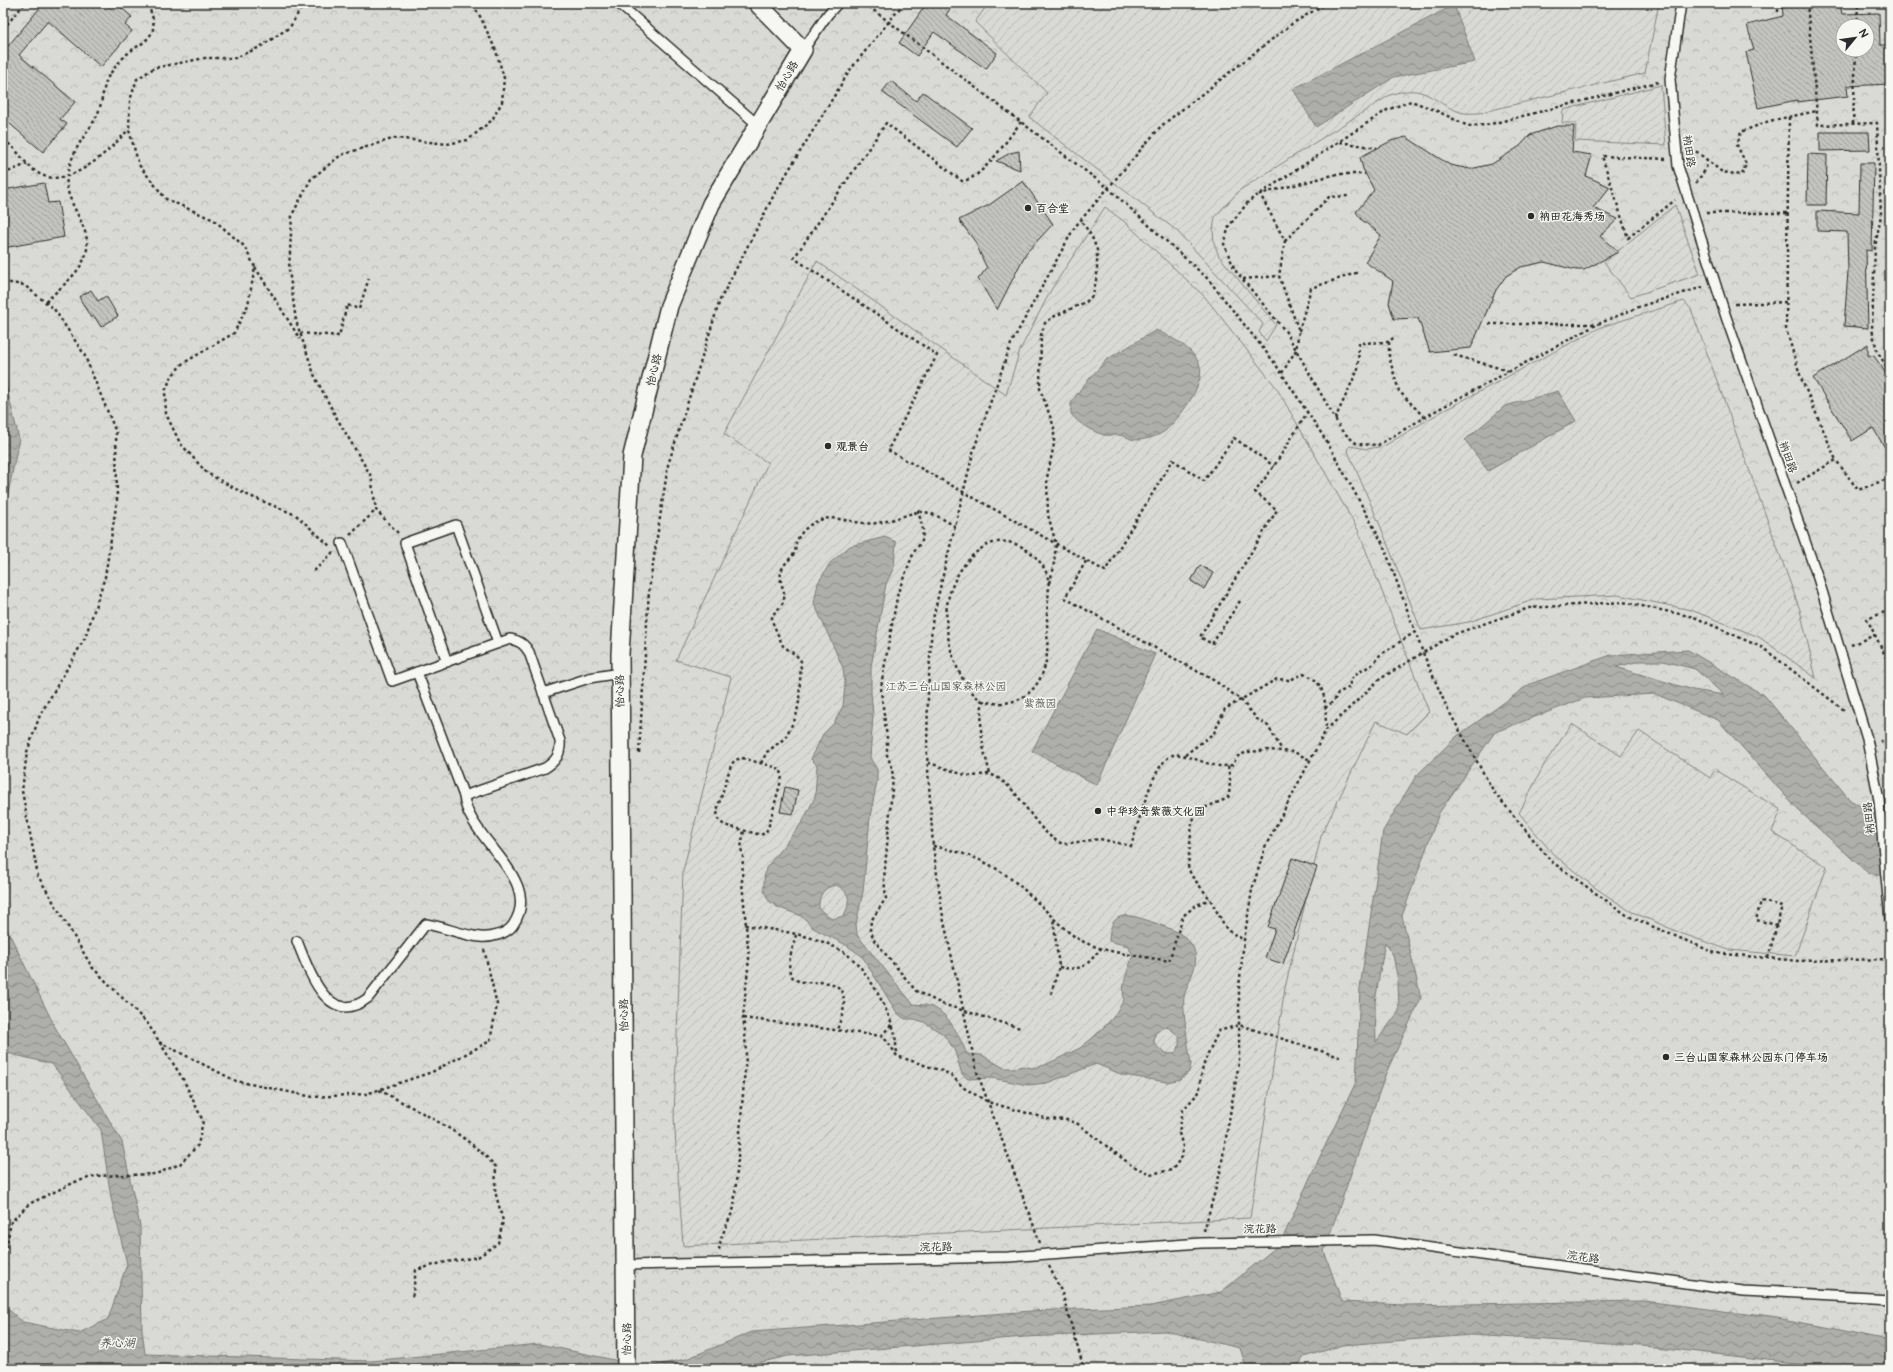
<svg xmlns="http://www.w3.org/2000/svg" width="1893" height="1372" font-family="'Balsamiq Sans','LXGW WenKai TC',sans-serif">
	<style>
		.forest { fill: url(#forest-crowns); stroke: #828280; fill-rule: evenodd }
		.garden { fill: url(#garden-furrows); stroke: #828280 }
		.water { fill: url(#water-waves); stroke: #7a7a78; fill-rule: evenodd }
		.building { fill: url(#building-back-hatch); stroke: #2b2b2b; fill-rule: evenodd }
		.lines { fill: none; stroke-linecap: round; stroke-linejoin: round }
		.service-casing { stroke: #2b2b2b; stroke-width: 12 }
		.minor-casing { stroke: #2b2b2b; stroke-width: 20 }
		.path { stroke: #2b2b2b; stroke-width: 2.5; stroke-dasharray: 3 3; stroke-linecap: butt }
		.service { stroke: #f6f6f2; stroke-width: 9 }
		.minor { stroke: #f6f6f2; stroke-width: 17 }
		.poi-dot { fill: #2b2b2b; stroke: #f6f6f2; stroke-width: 1.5 }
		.labels { text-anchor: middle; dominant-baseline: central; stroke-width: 3; stroke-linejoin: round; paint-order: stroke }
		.street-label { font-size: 11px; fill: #2b2b2b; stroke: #f6f6f2 }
		.poi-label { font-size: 11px; font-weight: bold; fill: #2b2b2b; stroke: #f6f6f2; text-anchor: start }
		.park-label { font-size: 11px; fill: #565656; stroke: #f6f6f2 }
		.water-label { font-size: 12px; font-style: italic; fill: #525251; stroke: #f6f6f2 }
	</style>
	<defs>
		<pattern id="forest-crowns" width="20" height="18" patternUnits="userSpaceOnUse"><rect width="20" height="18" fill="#d9d9d5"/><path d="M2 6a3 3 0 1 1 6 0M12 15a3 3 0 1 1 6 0" fill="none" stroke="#babab7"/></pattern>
		<pattern id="garden-furrows" width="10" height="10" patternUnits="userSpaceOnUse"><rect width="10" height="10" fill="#d9d9d5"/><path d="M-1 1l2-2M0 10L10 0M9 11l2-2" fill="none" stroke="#babab7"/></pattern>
		<pattern id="water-waves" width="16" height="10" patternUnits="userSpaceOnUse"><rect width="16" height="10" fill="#aeaeab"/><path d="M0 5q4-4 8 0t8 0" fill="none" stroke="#8e8e8b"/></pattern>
		<pattern id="building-back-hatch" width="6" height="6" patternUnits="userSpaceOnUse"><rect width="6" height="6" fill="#c3c3c0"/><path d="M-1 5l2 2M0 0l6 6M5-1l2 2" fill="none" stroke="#9f9f9c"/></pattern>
	</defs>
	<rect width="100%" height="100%" fill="#f6f6f2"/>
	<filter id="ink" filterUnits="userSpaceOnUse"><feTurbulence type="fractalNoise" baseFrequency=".025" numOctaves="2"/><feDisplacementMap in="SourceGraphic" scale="8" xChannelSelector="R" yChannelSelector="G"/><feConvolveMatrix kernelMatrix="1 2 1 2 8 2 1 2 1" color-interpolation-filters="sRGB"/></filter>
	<g filter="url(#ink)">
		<!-- forest -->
		<path class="forest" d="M3,3H1890V1369H3ZM1843,26H1867V50H1843Z"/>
		<!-- garden -->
		<g class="garden">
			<path d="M979,3H1659L1645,73L1479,113C1474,113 1466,114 1460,112C1430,102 1427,82 1390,95L1240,190L1215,217L1213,230L1214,243L1219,256L1276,325L1266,341L1259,332L1263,324L1177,231L1029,117L1047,93L975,22L985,8Z"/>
			<polygon points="1661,85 1666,145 1575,141 1576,123 1562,123 1563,110"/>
			<polygon points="1675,205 1700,274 1631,297 1604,262"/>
			<polygon points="1105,207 1126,223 1205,297 1276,387 1358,530 1429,712 1407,734 1376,721 1321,836 1285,988 1250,1218 683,1246 674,1117 683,871 731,677 676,660 768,463 724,434 817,261 1006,395 1020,350 1051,290"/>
			<polygon points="1684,301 1691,309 1800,610 1816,678 1759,637 1691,610 1618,595 1536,599 1469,622 1421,630 1382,530 1347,449 1350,446 1367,449 1384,446 1441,412 1601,327"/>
			<polygon points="1572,724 1621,756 1639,731 1710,778 1715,770 1781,810 1772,832 1827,867 1795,956 1729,950 1683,934 1630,911 1594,887 1553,854 1519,813 1545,763"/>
		</g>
		<!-- water -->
		<g class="water">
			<polygon points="1454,5 1475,62 1394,77 1316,127 1293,89"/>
			<path d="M1156,330C1171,337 1194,348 1200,366C1205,385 1179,419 1165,431C1160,435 1151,438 1145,439C1130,442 1131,437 1119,435C1114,434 1109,436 1104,435C1091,431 1079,424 1071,414V403L1082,387L1106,360Z"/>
			<polygon points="3,372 19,439 3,519"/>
			<polygon points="1558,391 1576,421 1488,471 1465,440 1505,406"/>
			<path d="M885,537L896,542L894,567L886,584L871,667V692L873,716L870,758L877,769V781L870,817L863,892L856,924L857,935L913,1004C918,1005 924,1004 929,1006C949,1011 959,1037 967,1054L982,1055L1004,1068H1014L1023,1066L1032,1068L1045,1065L1080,1048L1095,1036L1112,1019L1124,1000C1121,984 1128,970 1133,955L1128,946L1109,941C1110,906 1132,915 1155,923C1168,928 1186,933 1193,947C1201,965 1188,979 1184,997C1182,1008 1189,1051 1191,1064L1189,1072L1181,1079L1167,1082L1123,1075L1096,1064L1047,1083L1028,1085L992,1078L968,1079L962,1074L954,1049L943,1034L924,1022L914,1019H905L897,1013L862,956L846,945L813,928L805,919L799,915L777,907L769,901L764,891V880L766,868L803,821L815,797L817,765L811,759L823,734L834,723L843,706L845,685L843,668L814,603L818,583L830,563L850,546ZM836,885C852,893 850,902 844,916L832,919L819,909C818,896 823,887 836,885ZM1164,1027L1169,1028L1179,1036C1179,1040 1180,1045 1178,1049C1172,1060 1158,1050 1154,1042L1155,1033Z"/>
			<polygon points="1097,629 1155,654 1097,785 1032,751"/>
			<path d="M1688,650L1765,696L1850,800L1890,822V878L1868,873L1798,810L1718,720L1655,694L1585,698L1495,732L1439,813L1402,916L1421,998L1386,1073L1324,1251L1342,1302L1405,1305L1644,1301L1778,1318L1890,1340V1369H1846L1655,1347L1471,1335L1343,1345L1304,1357L1296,1369H1245L1246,1366L1240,1348L1165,1331L1025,1337L788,1356L732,1369H3V1305L23,1322L79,1333L108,1319L127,1264L111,1198L101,1130L52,1064L3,1052V921L55,1027L122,1142L140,1226L142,1329L145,1354L371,1361L539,1344L647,1367L686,1359L752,1332L1032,1311L1151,1306L1221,1292L1280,1244L1313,1171L1356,1082L1360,988L1383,831L1416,776L1456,737L1530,684L1611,655ZM1640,661H1663L1695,669L1724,695L1693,690L1616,667ZM1385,942L1393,955L1398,981L1399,1011L1376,1042L1375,1002Z"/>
		</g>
		<!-- building -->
		<g class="building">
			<polygon points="44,3 116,3 132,17 125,25 132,31 101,67 48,21 19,55 75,102 60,119 67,124 43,152 3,118 3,52"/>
			<polygon points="927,3 954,3 946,15 997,53 986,69 934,32 917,56 899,43"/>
			<path d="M1782,3H1840L1842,14L1879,13L1880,45H1889L1890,84L1847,86L1848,96L1797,102V100L1758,108L1746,52L1754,50L1747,25L1783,16ZM1843,26H1867V50H1843Z"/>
			<polygon points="891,81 916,101 923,92 972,128 957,147 882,92"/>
			<polygon points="1557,126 1574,126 1572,152 1592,155 1586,176 1610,187 1593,208 1618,219 1600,236 1618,252 1584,270 1576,270 1544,262 1521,267 1506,276 1496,290 1471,348 1430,352 1418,318 1394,319 1389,303 1393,281 1365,262 1381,235 1362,220 1356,212 1374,190 1363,169 1360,157 1391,141 1406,137 1450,165 1470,169 1492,164 1520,146 1530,135"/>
			<polygon points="1820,132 1869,132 1870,150 1820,151"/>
			<polygon points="1019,151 1020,170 996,161 1010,153"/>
			<polygon points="1808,154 1827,155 1826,205 1807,205"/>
			<polygon points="1860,163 1874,163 1872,251 1866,250 1868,328 1844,326 1848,271 1847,232 1817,231 1817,211 1859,213"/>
			<polygon points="1023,181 1053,224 1026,253 997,310 978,279 987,268 983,260 976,243 959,220 989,205"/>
			<polygon points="44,183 48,203 58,202 64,237 3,248 3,190"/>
			<polygon points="91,290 98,301 106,296 118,316 101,327 94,316 91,318 79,297"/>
			<polygon points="1868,344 1868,355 1874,356 1890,379 1890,456 1873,428 1852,441 1813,378"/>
			<polygon points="1200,565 1213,573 1204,589 1191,581"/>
			<polygon points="785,787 798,790 793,814 780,812"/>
			<polygon points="1292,858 1317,867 1283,964 1265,958 1275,929 1268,927"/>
		</g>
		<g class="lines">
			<defs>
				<g id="service">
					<polyline points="618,3 758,125"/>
					<polyline points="1681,3 1670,79 1678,166 1726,317 1818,578 1867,739 1879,800 1890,920"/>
					<polyline points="803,50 828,14 838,3"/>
					<polyline points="447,662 405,543 456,525 498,643"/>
					<polyline points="417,672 464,796"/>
					<polyline points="543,693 589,678 620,673"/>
					<path d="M297,941C309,970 327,1029 368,998L426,924C444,927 462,935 480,937C491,938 507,934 513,925C545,879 467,839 464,796L545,768C556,761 561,754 560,741L529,652C524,644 520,641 510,639L392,681L342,543"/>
					<polyline points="626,1265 1008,1257 1201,1243 1374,1240 1743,1291 1890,1299"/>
				</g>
				<polyline id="minor" points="626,1369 620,654 632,456 669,306 711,204 803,50 757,3"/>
			</defs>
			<!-- service casing -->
			<use href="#service" class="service-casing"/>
			<!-- minor casing -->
			<use href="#minor" class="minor-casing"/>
			<!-- path -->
			<g class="path">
				<polyline points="304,3 290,27 260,47 235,58 205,58 154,68 137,79 130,100 129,130 139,165 166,199 214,220 244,246 255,267 248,305 234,333 182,364 172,376 165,391 166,414 180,443 207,473 245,494 296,515 330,546"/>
				<polyline points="864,3 1108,188 1208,279 1274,362 1327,442 1383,544 1423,653 1447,708 1494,792 1552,862 1628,916 1715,953 1799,961 1890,959"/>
				<polyline points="1778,3 1778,12"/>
				<polyline points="1807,3 1818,125 1877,123 1881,215 1875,247 1872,329 1877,351 1890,372"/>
				<polyline points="1857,26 1858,3"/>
				<polyline points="3,29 25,3"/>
				<polyline points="1658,82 1487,125 1468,126 1435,110 1411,101 1387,110 1249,201 1229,226 1224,244 1235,270 1286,332 1342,431 1357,444 1378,445 1437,410 1598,324 1641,306 1703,287"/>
				<polyline points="1789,117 1786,329 1801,378 1836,460"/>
				<path d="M1021,122C1008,138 982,180 962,181L886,123L794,258L937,355L888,450L1105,571L1173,460L1204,481L1234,438L1274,466"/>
				<polyline points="1853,124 1856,50"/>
				<path d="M3,140C19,149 23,164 38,173C68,192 110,150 128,130"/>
				<polyline points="1340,142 1377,148"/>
				<polyline points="1690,150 1697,152 1722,172 1742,175 1746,164 1737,145 1741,132 1769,121 1817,111"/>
				<polyline points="1666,159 1602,156 1628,238 1675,200"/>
				<polyline points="3,174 27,164"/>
				<polyline points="1696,183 1706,169 1707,159"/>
				<polyline points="1706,213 1788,213"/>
				<polyline points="1285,241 1329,197 1350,196"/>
				<polyline points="255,267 300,339"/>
				<polyline points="1243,279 1279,276"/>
				<polyline points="3,282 24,285 54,309 84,354 116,432 117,500 105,577 85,638 40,715 27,752 22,791 38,876 92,967 148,1024 183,1079 203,1121 198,1145 180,1164 156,1174 95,1176 75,1182 29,1204 11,1222 5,1254 3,1282"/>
				<path d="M46,302C58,289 77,276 84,259C96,234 71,211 67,187C65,175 72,157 78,146C84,135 93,125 98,113C104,98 102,82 113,70C118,63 125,55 132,50C139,45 148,41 152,32C156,22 151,11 146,3"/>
				<polyline points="1735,304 1787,302"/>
				<polyline points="1489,324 1598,324"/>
				<polyline points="1299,331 1311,288 1359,272"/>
				<polyline points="300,333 339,336 347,305 359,309 369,278"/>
				<polyline points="1389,342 1389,357 1399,391 1425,418"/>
				<polyline points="1454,355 1509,371"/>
				<polyline points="1282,373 1296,350 1299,331 1279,276 1285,241 1260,194 1337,174 1365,174"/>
				<polyline points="1335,419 1358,369 1359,343 1389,342 1395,336"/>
				<polyline points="1797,483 1836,460 1858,490 1890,478"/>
				<polyline points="918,510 923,530 922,541 914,552 898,592 882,680 881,691 887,738 887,755 892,768 893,778 884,879 886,898 871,921 870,929 874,940 916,991 942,1004 1020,1028"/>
				<polyline points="398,533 376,510 371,476 335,415 315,377 296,321 289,270 292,215 311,179 341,155 395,138 447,144 468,140 492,120 502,102 504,78 496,51 481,18 472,3"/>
				<polyline points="350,535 376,510"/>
				<polyline points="1086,561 1065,598 1215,681 1241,700 1257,719 1268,726 1282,750"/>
				<polyline points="314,571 333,552"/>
				<polyline points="1049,583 1053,571 1056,544 1048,515 1047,478 1054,444 1054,427 1040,389 1041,335 1045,323 1055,316 1086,302 1093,295 1097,275 1097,250 1092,237 1081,220"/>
				<polyline points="1240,601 1212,644 1200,637 1277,510 1255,492 1274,466 1307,413"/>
				<polyline points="1890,610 1867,619 1890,665"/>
				<polyline points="1851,645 1875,635"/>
				<path d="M982,701C1018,710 1043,691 1047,654C1048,641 1047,628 1047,615C1047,601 1052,582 1045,570C1036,552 1013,537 993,543C970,550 953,577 948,600C941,630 956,684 982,701L981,730L984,751L990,774"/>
				<polyline points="1325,708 1334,701 1338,693 1350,687 1350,680 1358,673 1373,664 1380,655 1415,632"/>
				<polyline points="1880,740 1890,748"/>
				<polyline points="639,753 649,590 668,465 720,300 776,191 850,70 904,3"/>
				<path d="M1185,755L1214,733L1225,709L1277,679L1290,680L1303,674C1329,681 1325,708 1326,730"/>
				<polygon points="742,758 775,767 781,770 782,777 769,825 766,832 761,835 724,825 718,819 717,810 731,765 735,760"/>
				<path d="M761,763L767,752L785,738L796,717L799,702L801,661L796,655L783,646L772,621V615C797,594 775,589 782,569C785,562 792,558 795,552C796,549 795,545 796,543C800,532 809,524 820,520C836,514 858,526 877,523C919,516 914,500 956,527"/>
				<path d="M928,763C941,766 953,772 966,775C980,779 985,768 1001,780C1026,798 1035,832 1063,844L1100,839L1131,846C1138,826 1152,762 1173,755C1176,754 1182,755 1185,756C1202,760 1214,769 1232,765L1238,756L1247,752L1270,750L1294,752L1310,760"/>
				<polyline points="1228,766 1230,780 1229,796 1226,799 1204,808 1195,816 1192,823 1188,866 1191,875 1210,899 1227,930 1244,940"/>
				<path d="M933,846C977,855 1001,867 1033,898C1050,914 1065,933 1086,943C1111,954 1142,956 1169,961L1183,916L1195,906L1210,899"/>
				<path d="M745,925C778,931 816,934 845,953C866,967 883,1001 892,1024"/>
				<path d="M796,935C794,945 787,961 790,972C796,995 840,967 844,1000C845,1010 840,1021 837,1030"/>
				<polyline points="1768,958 1782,906 1761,901 1756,920 1777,925"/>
				<path d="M1059,967C1083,972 1087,965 1102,947"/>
				<polyline points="1051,994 1059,967 1053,918"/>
				<path d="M743,1018L881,1036L888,1042L897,1056L945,1072L952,1076L964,1088L988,1102L1048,1119L1067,1120L1078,1124L1131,1165L1150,1174L1172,1170L1182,1157L1183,1147L1179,1133L1183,1110L1200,1091C1200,1066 1208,1053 1219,1031L1239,1025L1340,1057"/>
				<polyline points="881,1036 892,1024 895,1034 897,1054"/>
				<polyline points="159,1042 236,1081 313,1097 366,1094 432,1072 490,1041 497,1005 484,949"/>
				<path d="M379,1090C420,1112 465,1132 496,1167L495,1191L503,1221L498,1243L478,1257L441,1263L416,1270L412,1299"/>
				<polyline points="1204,1231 1220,1173 1239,1062 1239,987 1244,940 1252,890 1265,847 1326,730 1380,679 1452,635 1529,608 1623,602 1694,617 1763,648 1844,710"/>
				<polyline points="1040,1243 977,1072 943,917 933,846 927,754 928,693 932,623 943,575 974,449 1011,344 1074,228 1161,126 1293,23 1327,3"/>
				<polyline points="719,1250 721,1238 734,1208 746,1056 745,1031 743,1018 749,958 742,882 743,857 741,848 744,830"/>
				<polyline points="1049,1266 1062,1293 1084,1369"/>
			</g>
			<!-- service -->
			<use href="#service" class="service"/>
			<!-- minor -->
			<use href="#minor" class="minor"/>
		</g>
	</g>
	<!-- markers -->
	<g class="poi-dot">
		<circle cx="1028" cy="208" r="4"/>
		<circle cx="1531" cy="216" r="4"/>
		<circle cx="828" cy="446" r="4"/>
		<circle cx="1098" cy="811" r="4"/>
		<circle cx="1666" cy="1057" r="4"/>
	</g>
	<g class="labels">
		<!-- street labels -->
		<g class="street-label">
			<text transform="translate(787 76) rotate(-59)">怡心路</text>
			<text transform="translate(1689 151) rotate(82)">衲田路</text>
			<text transform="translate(654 370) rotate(-76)">怡心路</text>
			<text transform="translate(1788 457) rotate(71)">衲田路</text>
			<text transform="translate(620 691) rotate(-91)">怡心路</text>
			<text transform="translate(1869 818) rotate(-96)">衲田路</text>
			<text transform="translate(624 1015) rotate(-91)">怡心路</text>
			<text transform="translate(1260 1229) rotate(-1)">浣花路</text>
			<text transform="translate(936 1247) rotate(-1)">浣花路</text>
			<text transform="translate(1583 1257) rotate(8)">浣花路</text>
			<text transform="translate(627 1339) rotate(-89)">怡心路</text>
		</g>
		<!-- poi labels -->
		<g class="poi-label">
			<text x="1036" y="208">百合堂</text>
			<text x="1539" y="216">衲田花海秀场</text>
			<text x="836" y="446">观景台</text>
			<text x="1106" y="811">中华珍奇紫薇文化园</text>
			<text x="1674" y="1057">三台山国家森林公园东门停车场</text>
		</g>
		<!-- park labels -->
		<g class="park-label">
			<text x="946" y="686">江苏三台山国家森林公园</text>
			<text x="1040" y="703">紫薇园</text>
		</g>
		<!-- water labels -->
		<g class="water-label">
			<text x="117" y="1343">养心湖</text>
		</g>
	</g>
	<!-- margin -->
	<rect width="1893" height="1372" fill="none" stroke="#f6f6f2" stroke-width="16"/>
	<rect x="8" y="8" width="1877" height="1356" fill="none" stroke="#2b2b2b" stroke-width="1.5" filter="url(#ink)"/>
	<!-- north arrow -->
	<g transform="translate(1855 38) rotate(61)"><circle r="19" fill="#f6f6f2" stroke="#a5a5a2"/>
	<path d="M0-3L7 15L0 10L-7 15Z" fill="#2b2b2b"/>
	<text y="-6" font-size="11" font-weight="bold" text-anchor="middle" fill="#2b2b2b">N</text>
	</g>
</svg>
